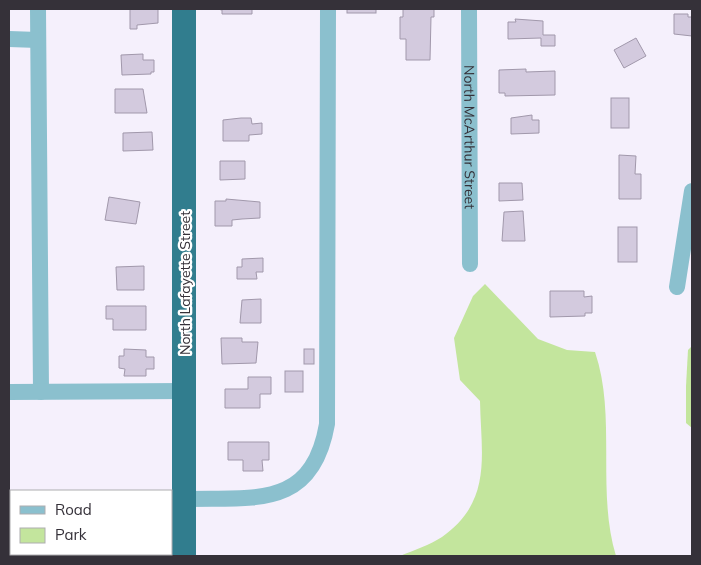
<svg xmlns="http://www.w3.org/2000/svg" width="701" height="565" font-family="Mulish,sans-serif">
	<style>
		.green { fill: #c3e59d }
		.building { fill: #d3cade; stroke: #a198ab }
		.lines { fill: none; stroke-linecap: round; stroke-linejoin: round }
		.minor { stroke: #8bc0ce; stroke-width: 16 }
		.highway { stroke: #317d8e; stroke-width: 24 }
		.labels { text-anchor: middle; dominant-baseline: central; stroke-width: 4.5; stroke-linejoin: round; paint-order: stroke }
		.street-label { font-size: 14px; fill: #353139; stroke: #fff }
	</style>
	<rect width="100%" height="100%" fill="#f5f0fc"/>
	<!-- green -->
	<g class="green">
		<path d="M485,284L538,339L567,350L595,352C617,417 596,490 616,556H400C414,550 430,545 442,537C493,501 481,455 480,401L460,380L454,338L473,296Z"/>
		<polygon points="692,346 692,428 686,423 686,386 688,350"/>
	</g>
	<!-- building -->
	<g class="building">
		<polygon points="130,9 158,9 158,23 137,25 137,29 130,29"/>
		<polygon points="217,9 252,9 252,14 222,14 222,10"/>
		<rect x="347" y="9" width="29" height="4"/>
		<polygon points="403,9 434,9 434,17 431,17 430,60 406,60 406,39 400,39 400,17 403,17"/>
		<polygon points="674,14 688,14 688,17 692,17 692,36 674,34"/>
		<polygon points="515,19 543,21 543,35 555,35 555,46 541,46 541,38 508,39 508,22 516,22"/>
		<polygon points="636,38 646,56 624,68 614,50"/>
		<polygon points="143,54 143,60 154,60 154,72 151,72 151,74 122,75 121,55"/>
		<polygon points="526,69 526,72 555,71 555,95 505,96 505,93 499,93 499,70"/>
		<polygon points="115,89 143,89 147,113 115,113"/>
		<rect x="611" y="98" width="18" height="30"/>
		<polygon points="532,115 532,120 539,120 539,133 511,134 511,118"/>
		<polygon points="241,118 251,118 252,124 262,123 262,134 249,135 249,141 223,141 223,120"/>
		<polygon points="152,132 153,150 123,151 123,133"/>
		<polygon points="619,155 636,156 635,174 641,174 641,199 619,199"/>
		<polygon points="220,161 245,161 245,179 220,180"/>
		<polygon points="499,183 522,183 523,200 499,201"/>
		<polygon points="109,197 140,202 136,224 105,220"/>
		<polygon points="226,199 260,202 260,218 242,219 232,220 232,226 215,226 215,201 226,201"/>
		<polygon points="523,211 525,241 502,241 504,212"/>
		<rect x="618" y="227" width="19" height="35"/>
		<polygon points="263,258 263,272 256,272 257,279 237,279 237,267 242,267 242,259"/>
		<polygon points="144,266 144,290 117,290 116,267"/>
		<polygon points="550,291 584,291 584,297 592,296 592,313 585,313 585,316 550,317"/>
		<polygon points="261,299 261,323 240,323 242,300"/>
		<polygon points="106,306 146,306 146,330 113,330 113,319 106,319"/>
		<polygon points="221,338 242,338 242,342 258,342 256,363 222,364"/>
		<polygon points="124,349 146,350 146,357 154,357 154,369 146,369 146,376 124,376 125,369 119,368 119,356 124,356"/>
		<rect x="304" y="349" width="10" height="15"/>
		<rect x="285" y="371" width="18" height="21"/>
		<polygon points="248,377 271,377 271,394 260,394 260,408 225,408 225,389 248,389"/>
		<polygon points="228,442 269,442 269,460 262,460 263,471 243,471 243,460 228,460"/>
		<rect x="52" y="554" width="102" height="2"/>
	</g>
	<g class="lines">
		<!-- minor -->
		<g class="minor">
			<polyline points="38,9 41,392"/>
			<path id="s1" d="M469,9L470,264"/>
			<polyline points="9,39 38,40"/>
			<polyline points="677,287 692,191"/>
			<polyline points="9,392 185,391"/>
			<path d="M185,499C254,497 312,510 327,424L328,9"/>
		</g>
		<!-- highway -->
		<polyline class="highway" points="184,556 184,9"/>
	</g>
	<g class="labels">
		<!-- street labels -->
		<g class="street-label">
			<text stroke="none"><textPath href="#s1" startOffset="128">North McArthur Street</textPath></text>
			<text transform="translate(185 283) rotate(-90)">North Lafayette Street</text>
		</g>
	</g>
	<!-- border -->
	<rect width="701" height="565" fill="none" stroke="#353139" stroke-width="20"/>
	<!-- legend -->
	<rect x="10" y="490" width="162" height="65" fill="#ffffff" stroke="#aeadb0"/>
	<rect x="20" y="506" width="25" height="8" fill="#8bc0ce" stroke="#aeadb0"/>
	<text x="55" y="515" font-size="15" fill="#353139">Road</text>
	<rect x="20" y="528" width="25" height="15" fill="#c3e59d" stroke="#aeadb0"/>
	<text x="55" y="540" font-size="15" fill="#353139">Park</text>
</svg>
